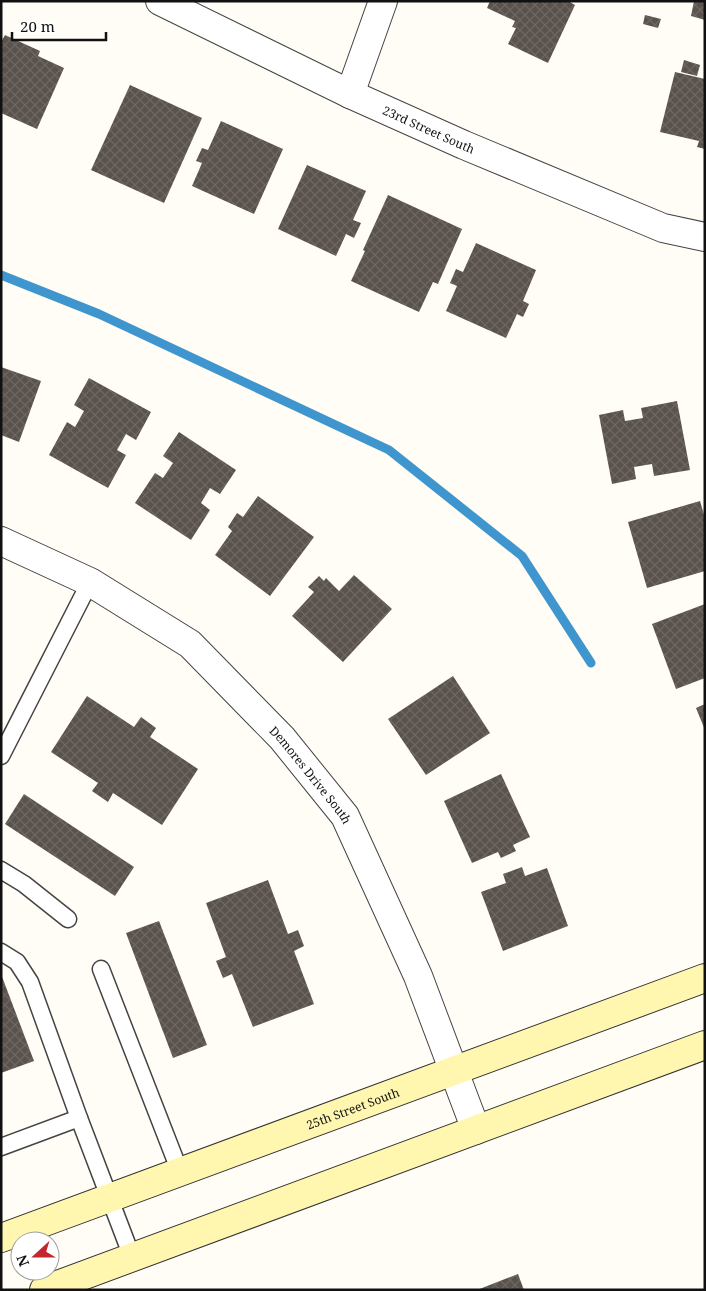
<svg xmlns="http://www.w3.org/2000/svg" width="706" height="1291" font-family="'Noto Serif',serif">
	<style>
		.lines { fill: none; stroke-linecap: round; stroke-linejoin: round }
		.stream { stroke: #3f96cf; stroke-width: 9 }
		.building { fill: url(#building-cross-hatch) }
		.lane-casing { stroke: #444; stroke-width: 19 }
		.street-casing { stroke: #444; stroke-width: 30 }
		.secondary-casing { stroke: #333; stroke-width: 30 }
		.lane { stroke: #fff; stroke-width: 16 }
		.street { stroke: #fff; stroke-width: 28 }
		.secondary { stroke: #fff6b0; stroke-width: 28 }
		.labels { text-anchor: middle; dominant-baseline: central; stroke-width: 5; stroke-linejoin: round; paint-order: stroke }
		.street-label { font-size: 12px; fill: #111; stroke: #fff }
	</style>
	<defs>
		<pattern id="building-cross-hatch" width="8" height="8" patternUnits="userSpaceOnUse" patternTransform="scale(1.25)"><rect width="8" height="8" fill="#5a524d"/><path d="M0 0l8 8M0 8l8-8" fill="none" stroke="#6d6662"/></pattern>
	</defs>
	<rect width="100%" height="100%" fill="#fffdf5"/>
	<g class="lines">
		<!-- stream -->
		<polyline class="stream" points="1,275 99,314 389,450 522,556 591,663"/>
	</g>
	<!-- building -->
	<g class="building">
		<polygon points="490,1 568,1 575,5 548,63 508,44 516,28 512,27 515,21 487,8"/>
		<polygon points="694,1 705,1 705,20 691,16"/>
		<polygon points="645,15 661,19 658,28 643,24"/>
		<polygon points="5,35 40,51 38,56 64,68 37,129 1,113 1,42"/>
		<polygon points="684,60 700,65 697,76 681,72"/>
		<polygon points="675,72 705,79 705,149 697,147 699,141 660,132"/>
		<polygon points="130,85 202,118 164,203 91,170"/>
		<polygon points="221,121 283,149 254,214 192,186 202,163 196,161 202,148 208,150"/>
		<polygon points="307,165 366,191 353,220 361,223 354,238 346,234 336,256 278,229"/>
		<polygon points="388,195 462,229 438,284 433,282 419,312 351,281 365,251 363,250"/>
		<polygon points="476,243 536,270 523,301 529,304 523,317 517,314 506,338 446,311 457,286 450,283 456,269 463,272"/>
		<polygon points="1,367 41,381 19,442 1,435"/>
		<polygon points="89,378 151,412 136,440 126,434 117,450 126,455 108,488 49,455 67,422 75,427 84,411 74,405"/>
		<polygon points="677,401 690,470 654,476 652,464 634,467 636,479 612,484 599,415 623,410 625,421 643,418 641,408"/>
		<polygon points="179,432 236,470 220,494 210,488 201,503 210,510 191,540 135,503 155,473 163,478 173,463 163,456"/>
		<polygon points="258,496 314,537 270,596 215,555 232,531 228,527 237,513 243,517"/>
		<polygon points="700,501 705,518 705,571 647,588 628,522"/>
		<polygon points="354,575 392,609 343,662 292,616 314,592 308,587 319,576 324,581 326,578 339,591"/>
		<polygon points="705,604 705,678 676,689 652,624"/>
		<polygon points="453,676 490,733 426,775 388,719"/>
		<polygon points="87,696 134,727 141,717 156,728 150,737 198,769 162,825 113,793 108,802 92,791 98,783 51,752"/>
		<polygon points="705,704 705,730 696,708"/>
		<polygon points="501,774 530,837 513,845 516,851 501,858 498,852 472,863 444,801"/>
		<polygon points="24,794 134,867 115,896 5,824"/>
		<polygon points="522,867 525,876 547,868 568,926 503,951 481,892 506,883 503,874"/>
		<polygon points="268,880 288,934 298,930 304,946 294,951 314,1004 253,1027 232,974 223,978 216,961 226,957 206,903"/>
		<polygon points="159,921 207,1045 173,1058 126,933"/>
		<polygon points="1,974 34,1061 1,1073"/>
		<polygon points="518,1274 524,1290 477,1290"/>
	</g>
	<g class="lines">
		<defs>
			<g id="lane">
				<polyline points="1,756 90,582"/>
				<polyline points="1,870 24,884 68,919"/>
				<polyline points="1,952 17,962 30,982 79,1118 132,1257"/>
				<polyline points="101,969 180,1172"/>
				<polyline points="1,1147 79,1118"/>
			</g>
			<g id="street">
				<path id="s1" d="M160,1L350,94L464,145L663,228L705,237"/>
				<polyline points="350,94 383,1"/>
				<path id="s2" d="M1,541L90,582L190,644L282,738L345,816L418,976L476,1130"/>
			</g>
			<g id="secondary">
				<path id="s3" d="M1,1238L705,978"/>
				<polyline points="44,1290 705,1045"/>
			</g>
		</defs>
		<!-- lane casing -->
		<use href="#lane" class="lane-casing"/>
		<!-- street casing -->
		<use href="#street" class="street-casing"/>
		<!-- secondary casing -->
		<use href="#secondary" class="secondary-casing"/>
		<!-- lane -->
		<use href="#lane" class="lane"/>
		<!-- street -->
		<use href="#street" class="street"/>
		<!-- secondary -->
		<use href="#secondary" class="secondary"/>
	</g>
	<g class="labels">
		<!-- street labels -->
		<g class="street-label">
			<text stroke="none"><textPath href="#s1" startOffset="298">23rd Street South</textPath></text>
			<text stroke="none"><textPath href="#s2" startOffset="394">Demores Drive South</textPath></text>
			<text stroke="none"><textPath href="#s3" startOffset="375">25th Street South</textPath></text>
		</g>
	</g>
	<!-- border -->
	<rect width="706" height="1291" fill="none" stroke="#111111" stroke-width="5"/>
	<!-- north arrow -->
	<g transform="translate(35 1256) rotate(249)"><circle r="24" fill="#ffffff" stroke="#a0a0a0"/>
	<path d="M0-4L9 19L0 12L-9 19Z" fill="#c4262e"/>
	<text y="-8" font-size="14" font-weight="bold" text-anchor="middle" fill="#111111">N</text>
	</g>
	<!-- scale -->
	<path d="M12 32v8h94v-8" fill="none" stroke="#111111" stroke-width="2.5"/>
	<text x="20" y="32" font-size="15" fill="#111111" stroke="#ffffff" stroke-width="4" paint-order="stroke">20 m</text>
</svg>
